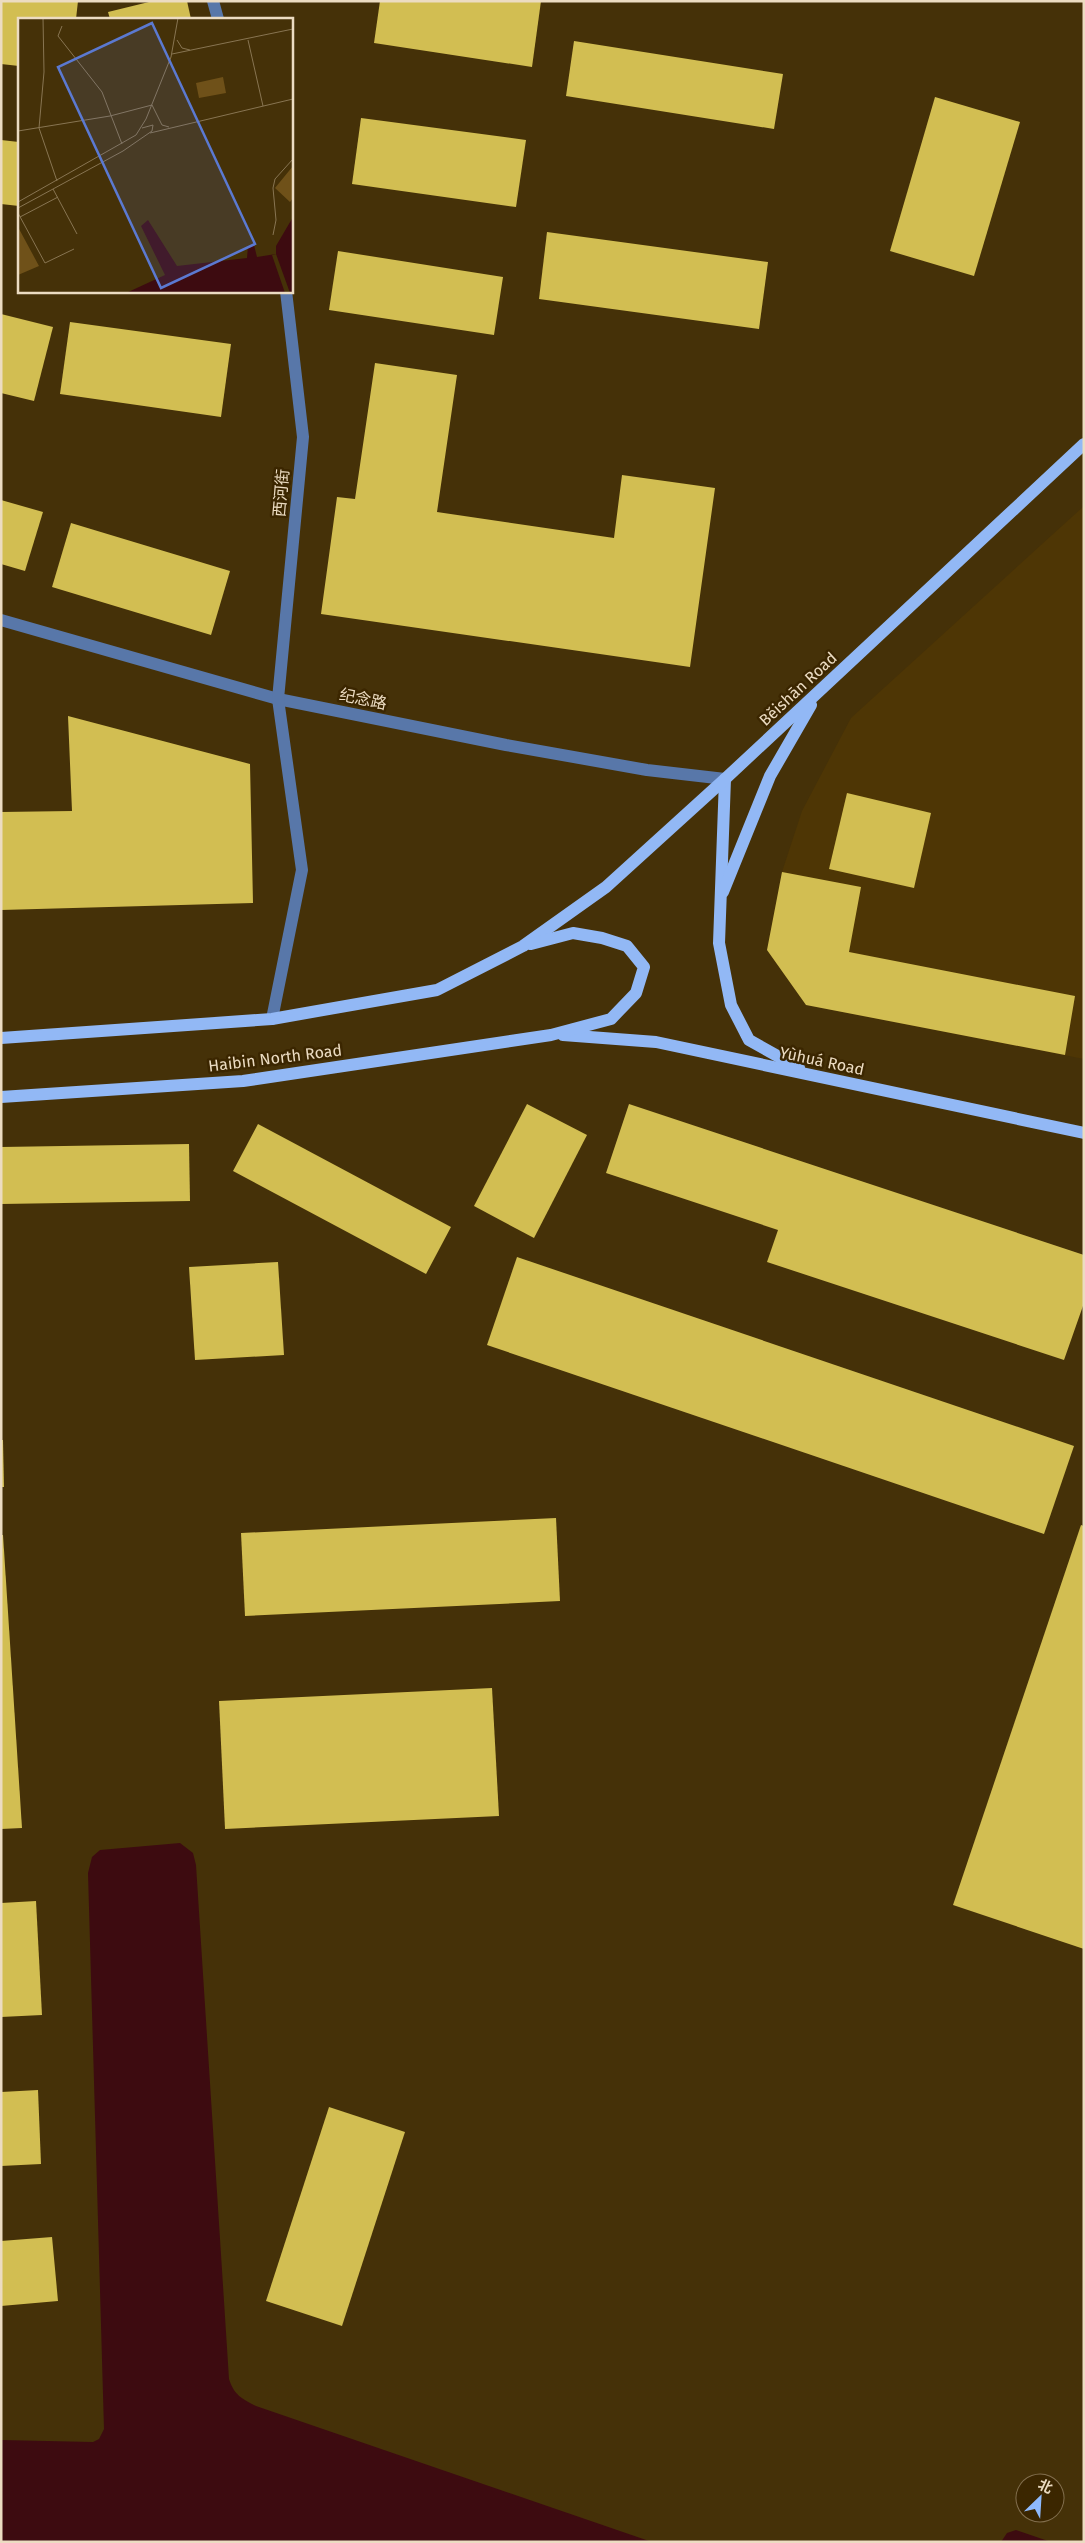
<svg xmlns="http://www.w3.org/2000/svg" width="1085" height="2543" font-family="'Fira Sans','Noto Sans SC',sans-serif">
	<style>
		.built { fill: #4e3605 }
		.water { fill: #3d0b10 }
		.building { fill: #d2be52 }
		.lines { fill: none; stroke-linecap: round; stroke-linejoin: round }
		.minor { stroke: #5877a9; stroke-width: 12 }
		.major { stroke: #92b8f5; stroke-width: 12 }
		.labels { text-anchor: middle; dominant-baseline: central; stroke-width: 5; stroke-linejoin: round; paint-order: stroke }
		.street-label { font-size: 16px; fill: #ecdcc2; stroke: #3b2600 }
		.inset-road { fill: none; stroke: #887552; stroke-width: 1 }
		.view { fill: #5b79d1; fill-opacity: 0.15; stroke: #5b79d1; stroke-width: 2.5 }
		.inset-edge { fill: none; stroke: #ecdcc2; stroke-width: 2.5 }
	</style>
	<rect width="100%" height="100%" fill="#453108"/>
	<!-- built -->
	<polygon class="built" points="1084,506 1084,1059 806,1005 767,950 782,872 802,811 851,718"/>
	<!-- water -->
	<g class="water">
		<path d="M180,1843L193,1853L196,1865L229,2379C234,2395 242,2399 256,2406L652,2542H1V2440L93,2442L99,2439L104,2429L88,1873L92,1857L100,1850Z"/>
		<polygon points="1016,2530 1051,2542 1001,2542 1007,2533"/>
	</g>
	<!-- building -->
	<g class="building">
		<polygon points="1,1 78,1 76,19 19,19 19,66 1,64"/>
		<polygon points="153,1 187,1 191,19 110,19 108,12"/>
		<polygon points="380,1 541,1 532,67 374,43"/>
		<polygon points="574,41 783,74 774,129 566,96"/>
		<polygon points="935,97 1020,122 974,276 890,251"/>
		<polygon points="361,118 526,140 516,207 352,184"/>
		<polygon points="1,140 19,142 19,206 1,204"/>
		<polygon points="547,232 768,262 759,329 539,299"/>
		<polygon points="338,251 503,277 494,335 329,310"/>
		<polygon points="1,314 53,327 34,401 1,393"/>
		<polygon points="70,322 231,344 221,417 60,394"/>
		<polygon points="375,363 457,375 437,512 614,538 622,475 715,488 690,667 321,614 337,497 355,499"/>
		<polygon points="1,500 43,512 25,571 1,564"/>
		<polygon points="71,523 230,571 211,635 52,587"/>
		<polygon points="68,716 250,764 253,903 1,910 1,812 72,811"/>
		<polygon points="847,793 931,813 914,888 829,869"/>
		<polygon points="782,872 861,887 849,952 1075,996 1065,1055 806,1005 767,950"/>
		<polygon points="527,1104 587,1135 534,1238 474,1206"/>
		<polygon points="629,1104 1084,1255 1084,1303 1064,1360 767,1262 778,1230 606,1173"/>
		<polygon points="258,1124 451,1227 426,1274 233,1171"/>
		<polygon points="189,1144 190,1201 1,1204 1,1147"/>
		<polygon points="517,1257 1074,1446 1044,1534 487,1345"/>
		<polygon points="278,1262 284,1355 195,1360 189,1267"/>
		<polygon points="1,1440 3,1440 4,1487 1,1487"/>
		<polygon points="556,1518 560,1601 245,1616 241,1533"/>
		<polygon points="1081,1525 1084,1526 1084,1949 953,1905"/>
		<polygon points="1,1535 3,1535 22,1828 1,1829"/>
		<polygon points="492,1688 499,1816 225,1829 219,1701"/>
		<polygon points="36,1901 42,2015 1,2017 1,1903"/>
		<polygon points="38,2090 41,2164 1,2166 1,2092"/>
		<polygon points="329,2107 405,2132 342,2326 266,2301"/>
		<polygon points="52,2237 58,2301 1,2306 1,2241"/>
	</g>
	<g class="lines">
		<!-- minor -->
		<g class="minor">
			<polyline points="213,1 218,19"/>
			<polyline points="1,620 278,699 506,745 647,770 725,779"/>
			<polyline points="272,1019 302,870 278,699 303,437 286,291"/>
		</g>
		<!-- major -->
		<g class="major">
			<polyline points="725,779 719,943 731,1005 749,1040 799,1068"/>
			<polyline points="723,892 770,776 811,705"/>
			<polyline points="563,1035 656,1042 1084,1133"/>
			<polyline points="1,1038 272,1019 437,990 523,946 606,887 725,779 1084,444"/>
			<polyline points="1,1097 243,1081 551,1035 611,1019 636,993 644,967 627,946 602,938 573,933 531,944"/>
		</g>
	</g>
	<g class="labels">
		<!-- street labels -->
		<g class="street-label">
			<text transform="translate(281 493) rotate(-85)">西河街</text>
			<text transform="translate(798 689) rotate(-43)">Běishān Road</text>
			<text transform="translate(363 699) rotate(12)">纪念路</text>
			<text transform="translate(275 1058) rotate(-7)">Haibin North Road</text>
			<text transform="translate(822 1061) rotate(12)">Yùhuá Road</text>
		</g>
	</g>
	<!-- overview -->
	<g transform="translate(18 18)">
		<rect width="275" height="275" fill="#453108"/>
		<path d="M205,59L208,75L181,80L178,65ZM275,148V180L272,184L257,170ZM0,209L21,248L0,257Z" fill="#6f5119"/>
		<path d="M275,199V275H108L147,257L123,208L130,202L159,248L229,240L230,228L236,227L239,239L258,236V228Z" fill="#3d0b10"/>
		<path d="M258,236L272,275H267L254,237Z" fill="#453108"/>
		<path class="inset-road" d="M25,0L26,54L21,110L39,163M44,8L40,18L84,74L104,126M159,22L164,30L172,32M230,22L245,88M154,36L275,11M134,87L144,107L151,109M0,113L92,98L134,87M132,115L275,81M35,171L59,216M0,184L118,117L128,101L153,39L160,0M0,190L105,133L134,113L135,107L124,110M0,195L27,245L56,231M2,199L40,179M255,217L258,202L255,170L257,161L275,141"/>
		<path class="view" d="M134,5L237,226L143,270L40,49Z"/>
		<rect width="275" height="275" class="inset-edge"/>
	</g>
	<!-- border -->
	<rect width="1085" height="2543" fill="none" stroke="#ecdcc2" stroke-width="5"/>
	<!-- north arrow -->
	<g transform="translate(1040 2498) rotate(25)"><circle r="24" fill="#3b2600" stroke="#826f4e"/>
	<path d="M0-4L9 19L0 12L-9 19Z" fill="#8eb9fc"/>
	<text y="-8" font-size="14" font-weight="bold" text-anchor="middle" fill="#ecdcc2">北</text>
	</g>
</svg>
